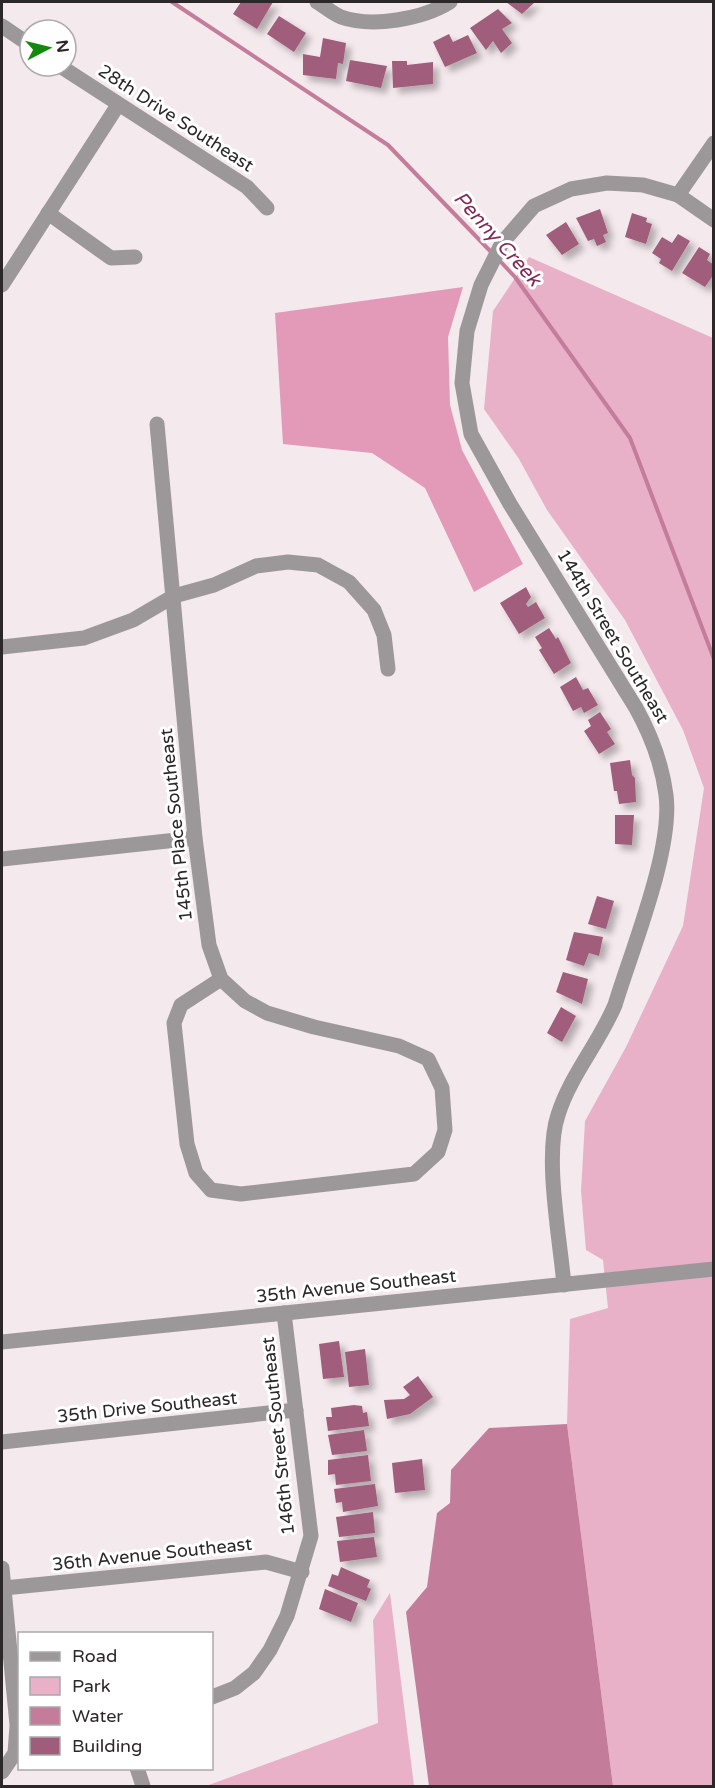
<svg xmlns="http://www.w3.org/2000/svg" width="715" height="1788" font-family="'Varela Round',sans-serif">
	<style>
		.green { fill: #e9b1c8 }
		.forest { fill: #e39ab9 }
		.water { fill: #c37d9b }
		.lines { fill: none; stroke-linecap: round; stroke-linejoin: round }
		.stream { stroke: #c37d9b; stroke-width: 4 }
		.building { fill: #a05d7b; filter: url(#shadow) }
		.minor { stroke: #9c9899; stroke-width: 15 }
		.tertiary { stroke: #9c9899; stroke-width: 15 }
		.labels { text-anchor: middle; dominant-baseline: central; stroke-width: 6; stroke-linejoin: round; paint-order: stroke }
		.street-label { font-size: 18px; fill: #2c282a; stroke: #fff }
		.water-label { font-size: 20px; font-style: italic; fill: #812c57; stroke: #fff }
	</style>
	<defs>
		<filter id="shadow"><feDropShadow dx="5.5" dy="5.5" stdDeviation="3" flood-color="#0004"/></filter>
	</defs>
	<rect width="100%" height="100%" fill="#f4e9ed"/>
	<!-- green -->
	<g class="green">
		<polygon points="529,257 713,338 713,1786 613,1786 567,1424 570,1319 608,1308 603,1260 586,1250 581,1191 585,1121 626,1047 683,926 704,788 683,730 625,620 547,510 519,459 484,409 493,311"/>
		<polygon points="390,1593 414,1786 206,1786 378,1723 373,1620"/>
	</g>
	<!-- forest -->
	<polygon class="forest" points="463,287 448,337 450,405 462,450 523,564 474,592 425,488 372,453 283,444 275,313"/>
	<!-- water -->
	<polygon class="water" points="567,1424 613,1786 429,1786 406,1612 427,1587 437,1513 450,1503 451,1470 489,1428"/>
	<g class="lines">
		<!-- stream -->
		<g class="stream">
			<polyline points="172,2 388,145 493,254"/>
			<polyline points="498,259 515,277 630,438 714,659"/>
		</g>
	</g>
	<!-- building -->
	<g class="building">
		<polygon points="241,2 273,2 257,29 233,14"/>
		<polygon points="506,2 535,2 522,14"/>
		<polygon points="498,9 512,23 502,29 512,43 501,53 493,41 486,50 470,28"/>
		<polygon points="279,16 306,33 294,52 267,34"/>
		<polygon points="449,34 453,42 468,35 477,53 445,67 433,42"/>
		<polygon points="323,38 346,43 343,64 338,63 336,79 303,75 303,54 320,57"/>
		<polygon points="350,60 387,66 381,88 346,81"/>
		<polygon points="392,61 407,61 407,65 433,62 433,84 393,88"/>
		<polygon points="600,209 608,233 603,235 606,242 597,246 594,239 588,241 576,218"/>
		<polygon points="632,213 647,218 646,222 652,224 646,244 625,237"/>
		<polygon points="566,222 579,244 562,255 546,235"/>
		<polygon points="678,234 690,241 672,271 659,263 661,259 652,253 662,237 672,243"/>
		<polygon points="699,247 710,254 707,260 714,265 714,274 705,287 682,273"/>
		<polygon points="526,587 531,597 526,604 528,607 536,602 545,618 519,634 500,603"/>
		<polygon points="549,628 556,639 558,637 571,663 554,674 539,650 542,648 535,637"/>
		<polygon points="576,677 583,690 588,688 598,705 584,713 581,707 573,711 560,687"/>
		<polygon points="600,712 611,729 607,732 615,744 599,754 584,731 591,726 588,720"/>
		<polygon points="630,760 632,775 635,778 636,802 619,804 617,791 614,791 610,763"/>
		<polygon points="615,815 634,815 632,845 615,844"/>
		<polygon points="597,896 614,901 606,929 588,924"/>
		<polygon points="574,932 603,937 599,956 589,953 584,966 566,960"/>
		<polygon points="563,972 588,979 582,1004 556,992"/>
		<polygon points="561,1007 576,1016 562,1042 547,1033"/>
		<polygon points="339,1341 344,1377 323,1379 319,1344"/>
		<polygon points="365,1349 369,1385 349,1387 345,1352"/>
		<polygon points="418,1376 433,1397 410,1414 387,1419 384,1400 404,1399 410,1395 403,1387"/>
		<polygon points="354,1405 362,1406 363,1413 367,1412 369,1426 328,1431 326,1417 332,1417 331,1408"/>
		<polygon points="364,1430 367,1451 332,1455 328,1435"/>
		<polygon points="368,1455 371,1481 336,1485 335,1474 328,1475 328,1460"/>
		<polygon points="422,1459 425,1490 395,1493 392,1463"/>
		<polygon points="375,1484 378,1506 343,1512 342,1502 336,1503 334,1489"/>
		<polygon points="373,1512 375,1533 339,1537 336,1517"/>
		<polygon points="374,1537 377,1557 340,1562 337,1541"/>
		<polygon points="341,1567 370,1580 367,1587 371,1589 366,1601 328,1586 332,1574 338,1576"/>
		<polygon points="325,1589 358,1603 351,1622 319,1609"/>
	</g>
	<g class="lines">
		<!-- minor -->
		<g class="minor">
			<path d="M317,2C324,6 333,14 341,17C372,28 423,19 450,2"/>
			<polyline points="2,26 30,45"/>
			<polyline points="60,66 247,187 267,208"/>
			<polyline points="678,195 714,143"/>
			<polyline points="48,213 111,258 135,257"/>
			<polyline points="2,285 118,105"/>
			<polyline points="157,424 195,838 209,945 221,979 181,1005 174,1023 187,1144 196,1173 211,1190 241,1194 414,1174 438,1152 445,1130 442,1088 428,1059 399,1046 314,1027 267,1013 245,1001 221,979"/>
			<polyline points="2,647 84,638 133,620 174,596 214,585 256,566 288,562 318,565 349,582 374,610 384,635 388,669"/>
			<polyline points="2,859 195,838"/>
			<path d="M564,1285C560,1239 544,1156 558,1115C570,1076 599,1043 615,1005C632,949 673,850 666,795C662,764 651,735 636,708L510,504L471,434L462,383L467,331L481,285L502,243L534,206L571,189L607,183L643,185L678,195L714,220"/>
			<polyline points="2,1442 296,1410"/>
			<polyline points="2,1568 17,1725 15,1753 2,1772"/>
			<polyline points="4,1588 266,1562 302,1572"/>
			<polyline points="212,1697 235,1688 254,1673 270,1650 287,1616 311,1536 284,1313"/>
			<polyline points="137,1768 143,1786"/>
		</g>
		<!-- tertiary -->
		<polyline class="tertiary" points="2,1342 714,1269"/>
	</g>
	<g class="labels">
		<!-- street labels -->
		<g class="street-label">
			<text transform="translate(176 118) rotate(33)">28th Drive Southeast</text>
			<text transform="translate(613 636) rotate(59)">144th Street Southeast</text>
			<text transform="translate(176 825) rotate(-96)">145th Place Southeast</text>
			<text transform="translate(356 1286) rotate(-6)">35th Avenue Southeast</text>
			<text transform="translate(147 1407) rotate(-6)">35th Drive Southeast</text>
			<text transform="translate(278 1436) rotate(-96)">146th Street Southeast</text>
			<text transform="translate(152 1554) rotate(-6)">36th Avenue Southeast</text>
		</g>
		<!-- water labels -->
		<g class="water-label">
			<text transform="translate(497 239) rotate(48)">Penny Creek</text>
		</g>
	</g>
	<!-- border -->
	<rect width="715" height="1788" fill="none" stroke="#2c282a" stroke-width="6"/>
	<!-- legend -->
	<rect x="18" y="1632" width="195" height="138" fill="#ffffff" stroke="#aba9aa" stroke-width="1.5"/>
	<rect x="30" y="1652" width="30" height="9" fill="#9c9899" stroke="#aba9aa" stroke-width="1.5"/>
	<text x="72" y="1662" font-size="18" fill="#2c282a">Road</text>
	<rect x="30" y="1677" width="30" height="18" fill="#e9b1c8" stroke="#aba9aa" stroke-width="1.5"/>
	<text x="72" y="1692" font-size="18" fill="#2c282a">Park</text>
	<rect x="30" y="1707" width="30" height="18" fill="#c37d9b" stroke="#aba9aa" stroke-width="1.5"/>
	<text x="72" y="1722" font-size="18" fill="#2c282a">Water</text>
	<rect x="30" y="1737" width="30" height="18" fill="#a05d7b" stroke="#aba9aa" stroke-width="1.5"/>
	<text x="72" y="1752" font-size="18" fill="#2c282a">Building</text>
	<!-- north arrow -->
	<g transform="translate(48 48) rotate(83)"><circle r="28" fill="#ffffff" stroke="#aba9aa" stroke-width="1.5"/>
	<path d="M0-4.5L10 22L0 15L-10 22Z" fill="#13890d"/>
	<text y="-9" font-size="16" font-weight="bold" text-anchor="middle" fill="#2c282a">N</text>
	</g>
</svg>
